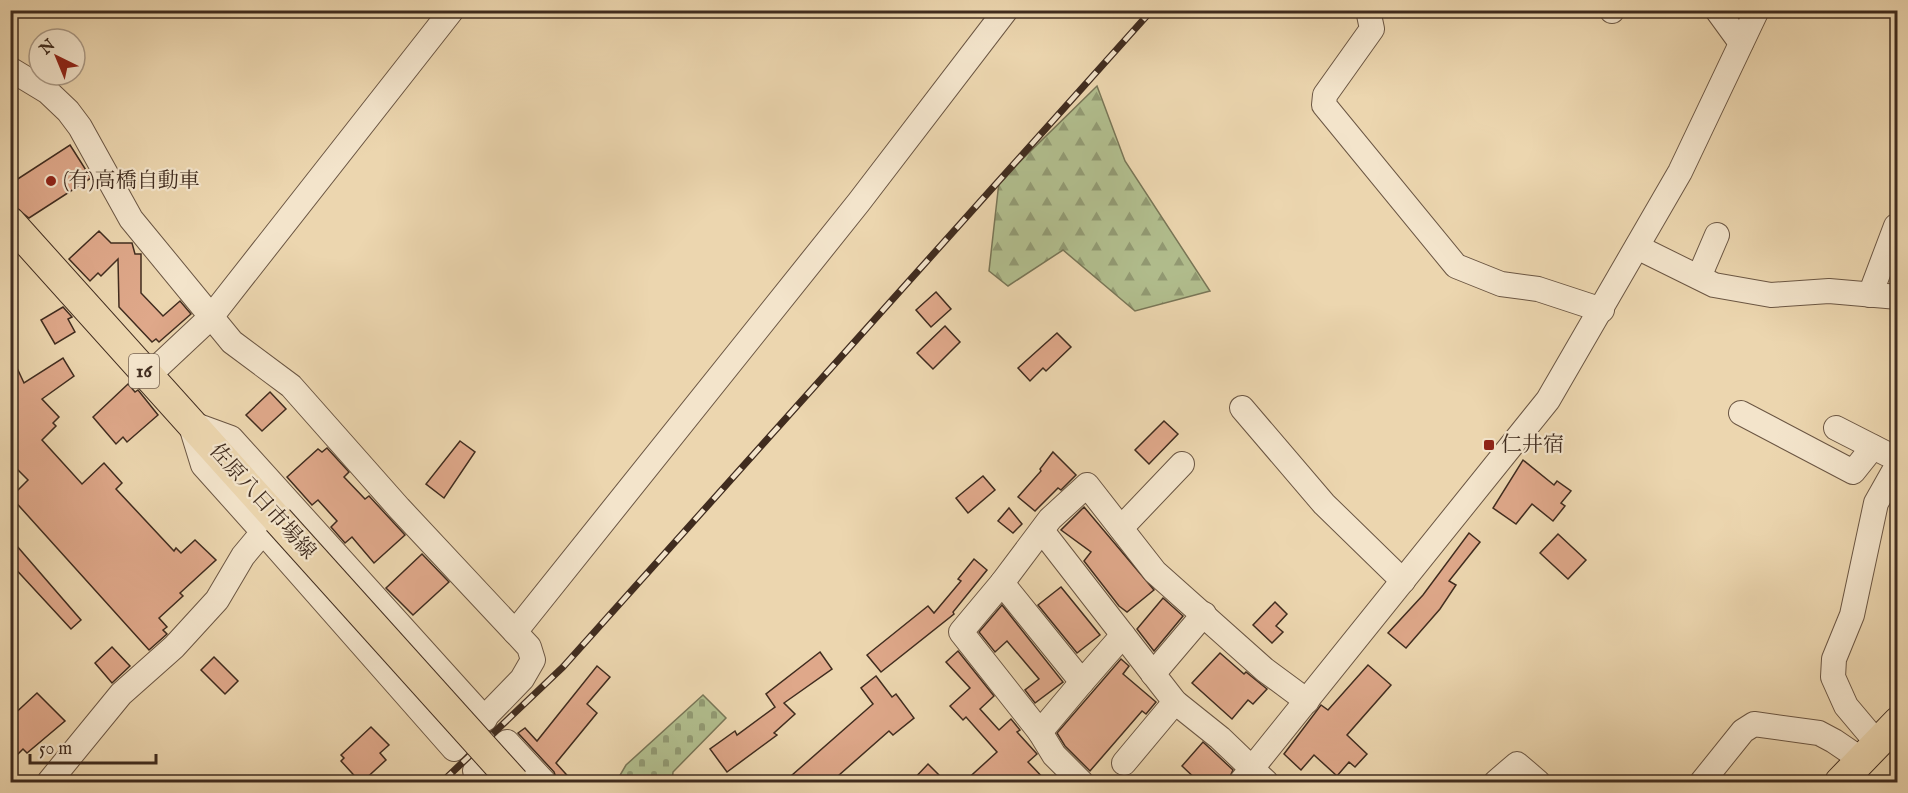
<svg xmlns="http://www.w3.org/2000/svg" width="1908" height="793" font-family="'IM FELL English','Noto Serif JP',serif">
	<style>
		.forest { fill: url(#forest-firs); stroke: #797657; stroke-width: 1.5 }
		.cemetery { fill: url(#cemetery-stones); stroke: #797657; stroke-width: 1.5 }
		.building { fill: #dfa88a; stroke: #402c1f; stroke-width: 1.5 }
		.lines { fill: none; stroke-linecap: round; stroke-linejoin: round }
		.minor-casing { stroke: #6b5643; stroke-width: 26 }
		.major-casing { stroke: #402c1f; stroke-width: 32 }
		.minor { stroke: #f3e4cb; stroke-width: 24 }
		.major { stroke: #ecd6af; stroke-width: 30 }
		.rail-casing { stroke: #402c1f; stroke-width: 7 }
		.rail { stroke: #f3e4cb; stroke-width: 4.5; stroke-dasharray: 14; stroke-linecap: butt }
		.major-bridge-casing { stroke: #402c1f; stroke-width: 32; stroke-linecap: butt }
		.major-bridge { stroke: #ecd6af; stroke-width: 30 }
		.poi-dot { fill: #8f2418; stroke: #f3e4cb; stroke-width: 2 }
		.labels { text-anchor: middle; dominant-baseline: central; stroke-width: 4.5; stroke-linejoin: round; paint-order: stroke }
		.shield { fill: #f3e4cb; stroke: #766353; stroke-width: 1.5 }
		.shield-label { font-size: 20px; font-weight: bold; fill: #402c1f }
		.poi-label { font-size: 21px; fill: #402c1f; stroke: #f3e4cb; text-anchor: start }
		.street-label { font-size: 21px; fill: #402c1f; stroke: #f3e4cb }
	</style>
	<defs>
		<pattern id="forest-firs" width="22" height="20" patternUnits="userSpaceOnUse" patternTransform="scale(1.5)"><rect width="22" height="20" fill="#b2bf8f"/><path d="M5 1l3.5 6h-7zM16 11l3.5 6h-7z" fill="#929b74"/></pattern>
		<pattern id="cemetery-stones" width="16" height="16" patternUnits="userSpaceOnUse" patternTransform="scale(1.5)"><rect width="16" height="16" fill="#b2bf8f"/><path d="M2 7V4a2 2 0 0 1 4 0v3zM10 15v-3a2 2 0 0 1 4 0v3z" fill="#929b74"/></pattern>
	</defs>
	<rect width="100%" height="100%" fill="#ecd6af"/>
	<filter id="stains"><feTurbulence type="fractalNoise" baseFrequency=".00333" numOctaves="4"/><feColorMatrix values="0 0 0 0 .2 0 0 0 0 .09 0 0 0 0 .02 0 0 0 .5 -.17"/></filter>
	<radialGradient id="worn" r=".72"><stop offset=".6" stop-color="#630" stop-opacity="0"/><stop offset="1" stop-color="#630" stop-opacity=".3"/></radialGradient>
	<!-- forest -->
	<polygon class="forest" points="1097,86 1125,161 1210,291 1135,311 1063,250 1008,286 989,271 999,182"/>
	<!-- cemetery -->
	<polygon class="cemetery" points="703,695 726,718 673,772 672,782 616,782 626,765"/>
	<!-- building -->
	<g class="building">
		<polygon points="70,145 91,178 29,218 12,205 10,184"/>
		<polygon points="99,231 111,243 132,243 135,254 141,254 141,293 163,316 180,301 191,314 159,342 156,339 152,342 119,307 118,259 101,276 98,273 90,281 69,259"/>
		<polygon points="936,292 951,309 931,327 916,310"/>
		<polygon points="63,307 72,317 68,319 75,332 55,344 41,320"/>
		<polygon points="945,326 960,342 933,369 917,353"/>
		<polygon points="1057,333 1071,347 1046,371 1043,368 1030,381 1018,368"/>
		<polygon points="10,353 24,383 63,358 74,376 42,399 59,417 53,423 56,426 42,440 82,484 104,463 122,483 116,489 174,551 176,548 181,553 195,540 216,560 180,593 183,596 159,618 167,627 163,630 167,634 149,650 11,497 28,480 10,462"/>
		<polygon points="128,384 135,392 138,390 158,415 127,442 123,437 116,444 93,417"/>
		<polygon points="270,392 286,409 262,431 246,415"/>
		<polygon points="1164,421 1178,434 1149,464 1135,450"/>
		<polygon points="460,441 475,452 444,498 426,484"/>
		<polygon points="327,448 349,472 344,477 365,499 369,496 405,535 374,563 352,537 345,543 331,527 337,521 318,500 312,505 287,477 318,449 322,452"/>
		<polygon points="1053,452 1076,475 1061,490 1058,488 1035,511 1018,497 1041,471 1040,469"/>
		<polygon points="1523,460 1554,485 1557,481 1571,491 1561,503 1565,506 1553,521 1532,504 1516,524 1493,508"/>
		<polygon points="983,476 995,490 968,513 956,498"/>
		<polygon points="1084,507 1154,590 1127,612 1119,606 1084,561 1091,552 1061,530"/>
		<polygon points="1009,508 1022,524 1013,533 998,521"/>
		<polygon points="1469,533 1480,542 1449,581 1456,585 1440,609 1406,648 1388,633 1423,595"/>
		<polygon points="1558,534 1586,560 1568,579 1540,553"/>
		<polygon points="10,538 81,620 71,629 10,563"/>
		<polygon points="422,554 449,582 413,615 386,588"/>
		<polygon points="974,559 987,570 953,612 954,614 881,672 867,655 928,606 934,613 961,581 958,579"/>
		<polygon points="1061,587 1100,635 1077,653 1038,605"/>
		<polygon points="1163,598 1183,616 1154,651 1137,629"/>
		<polygon points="1275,602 1287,614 1276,626 1283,632 1272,643 1253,625"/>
		<polygon points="1002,605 1063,682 1035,703 1025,690 1039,679 1007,641 995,652 979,632"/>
		<polygon points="112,647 130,666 112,683 95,663"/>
		<polygon points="958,651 994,696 980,709 999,730 1011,719 1020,730 1017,732 1037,754 1028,762 1048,783 963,783 997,752 966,717 963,720 950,706 970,688 946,662"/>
		<polygon points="820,652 832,669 784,703 795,714 774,733 777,735 727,772 710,749 735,731 737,735 775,707 766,694"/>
		<polygon points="1220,653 1244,674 1246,672 1267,689 1253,704 1248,700 1232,719 1192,683"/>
		<polygon points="214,657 238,681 225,694 201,670"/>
		<polygon points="1121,659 1129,666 1123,674 1156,702 1146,714 1142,711 1090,771 1065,746 1057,733"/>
		<polygon points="1368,665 1391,685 1347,735 1367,754 1355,767 1349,762 1337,776 1314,755 1301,770 1284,754 1321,705 1328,710"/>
		<polygon points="597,666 610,677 587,704 597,713 556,763 574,783 558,783 554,772 518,733 525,728 537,741"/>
		<polygon points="876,676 892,697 896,694 914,718 893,735 889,731 830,783 783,783 873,704 861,688"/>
		<polygon points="37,693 65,721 27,753 23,749 17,755 10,749 10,718"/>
		<polygon points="371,727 389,745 380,753 386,760 361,783 341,761 344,758 341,755"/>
		<polygon points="1203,742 1233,770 1227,783 1200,783 1182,766"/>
		<polygon points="928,764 947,783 910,783"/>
	</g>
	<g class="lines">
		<defs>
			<g id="minor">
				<polyline points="1368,10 1372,29 1325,95 1324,105 1456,266 1501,284 1538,289 1602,310"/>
				<polyline points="1717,10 1741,43"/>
				<polyline points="1612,11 1612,10"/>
				<polyline points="10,69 48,92 68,111 80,127 131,219 232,342 291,386 399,508 529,647 533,660 522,679 454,749 263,532"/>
				<polyline points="1637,247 1714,285 1771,295 1829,291 1898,297"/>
				<polyline points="1699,277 1717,235"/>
				<polyline points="1870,295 1896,226"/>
				<polyline points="148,376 211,317 452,10"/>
				<polyline points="1242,408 1324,504 1403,581"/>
				<polyline points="1741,413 1853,472 1873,447"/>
				<polyline points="1836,428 1887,454"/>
				<polyline points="1121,528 1182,464"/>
				<polyline points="1043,532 1175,702 1220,738 1266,782"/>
				<polyline points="1002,583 961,632 1040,732 1082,682"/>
				<polyline points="515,632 859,202 1006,10"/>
				<polyline points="1123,635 1082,682 1002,583 1050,519 1087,485 1155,572 1265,670 1307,701"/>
				<polyline points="1153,674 1204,614"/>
				<polyline points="1040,732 1054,755 1081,782"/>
				<polyline points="1878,744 1846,706 1833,677 1834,659 1852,615 1876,503 1898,464"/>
				<polyline points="1124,763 1175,702"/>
				<polyline points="49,782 121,694 174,647 217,600 243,556 263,532 203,465 190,423 231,438 485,719"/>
				<polyline points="485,782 475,771 507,742 544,782"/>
				<polyline points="1241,782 1548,400 1680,172 1757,10"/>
				<polyline points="1496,782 1517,764 1538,782"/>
				<polyline points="1702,782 1743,731 1754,724 1819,733 1834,741 1862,760"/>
			</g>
			<g id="major">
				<polyline points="10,222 278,520"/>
				<polyline points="1840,782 1898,722"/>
			</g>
		</defs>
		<!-- minor casing -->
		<use href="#minor" class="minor-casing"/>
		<!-- major casing -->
		<use href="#major" class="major-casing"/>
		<!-- minor -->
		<use href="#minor" class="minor"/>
		<!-- major -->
		<use href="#major" class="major"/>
		<defs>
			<polyline id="rail" points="442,782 563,667 1152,10"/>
		</defs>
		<!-- rail casing -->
		<use href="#rail" class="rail-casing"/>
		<!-- rail -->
		<use href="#rail" class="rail"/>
		<defs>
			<polyline id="major-bridge" points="278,520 514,782"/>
		</defs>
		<!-- major-bridge casing -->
		<use href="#major-bridge" class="major-bridge-casing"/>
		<!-- major-bridge -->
		<use href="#major-bridge" class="major-bridge"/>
	</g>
	<!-- markers -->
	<g class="poi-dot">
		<circle cx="51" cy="181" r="6"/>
		<rect x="1483" y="439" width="12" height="12" rx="3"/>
	</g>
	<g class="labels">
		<!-- shield labels -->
		<rect class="shield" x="129" y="354" width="30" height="34" rx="4.5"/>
		<g class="shield-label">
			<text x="144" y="371">16</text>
		</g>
		<!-- poi labels -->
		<g class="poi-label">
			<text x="63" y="181">(有)高橋自動車</text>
			<text x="1501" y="445">仁井宿</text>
		</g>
		<!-- street labels -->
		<g class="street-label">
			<text transform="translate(262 502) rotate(48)">佐原八日市場線</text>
		</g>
	</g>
	<!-- margin -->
	<rect width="1908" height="793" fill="none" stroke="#ecd6af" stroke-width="36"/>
	<rect x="12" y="12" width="1884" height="769" fill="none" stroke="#402c1f" stroke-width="3"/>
	<rect x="18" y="18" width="1872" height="757" fill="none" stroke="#402c1f" stroke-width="1.5"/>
	<!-- north arrow -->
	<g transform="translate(57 57) rotate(317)"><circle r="28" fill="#f3e4cb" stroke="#ab9a86" stroke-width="1.5"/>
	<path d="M0-4.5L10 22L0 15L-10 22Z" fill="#8f2418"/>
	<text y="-9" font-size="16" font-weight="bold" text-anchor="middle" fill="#402c1f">N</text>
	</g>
	<!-- scale -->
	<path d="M30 754v9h126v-9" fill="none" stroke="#402c1f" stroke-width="3"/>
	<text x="39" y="754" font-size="18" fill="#402c1f" stroke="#f3e4cb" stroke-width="4.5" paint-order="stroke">50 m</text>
	<rect width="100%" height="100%" filter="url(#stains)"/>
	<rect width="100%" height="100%" fill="url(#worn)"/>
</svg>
